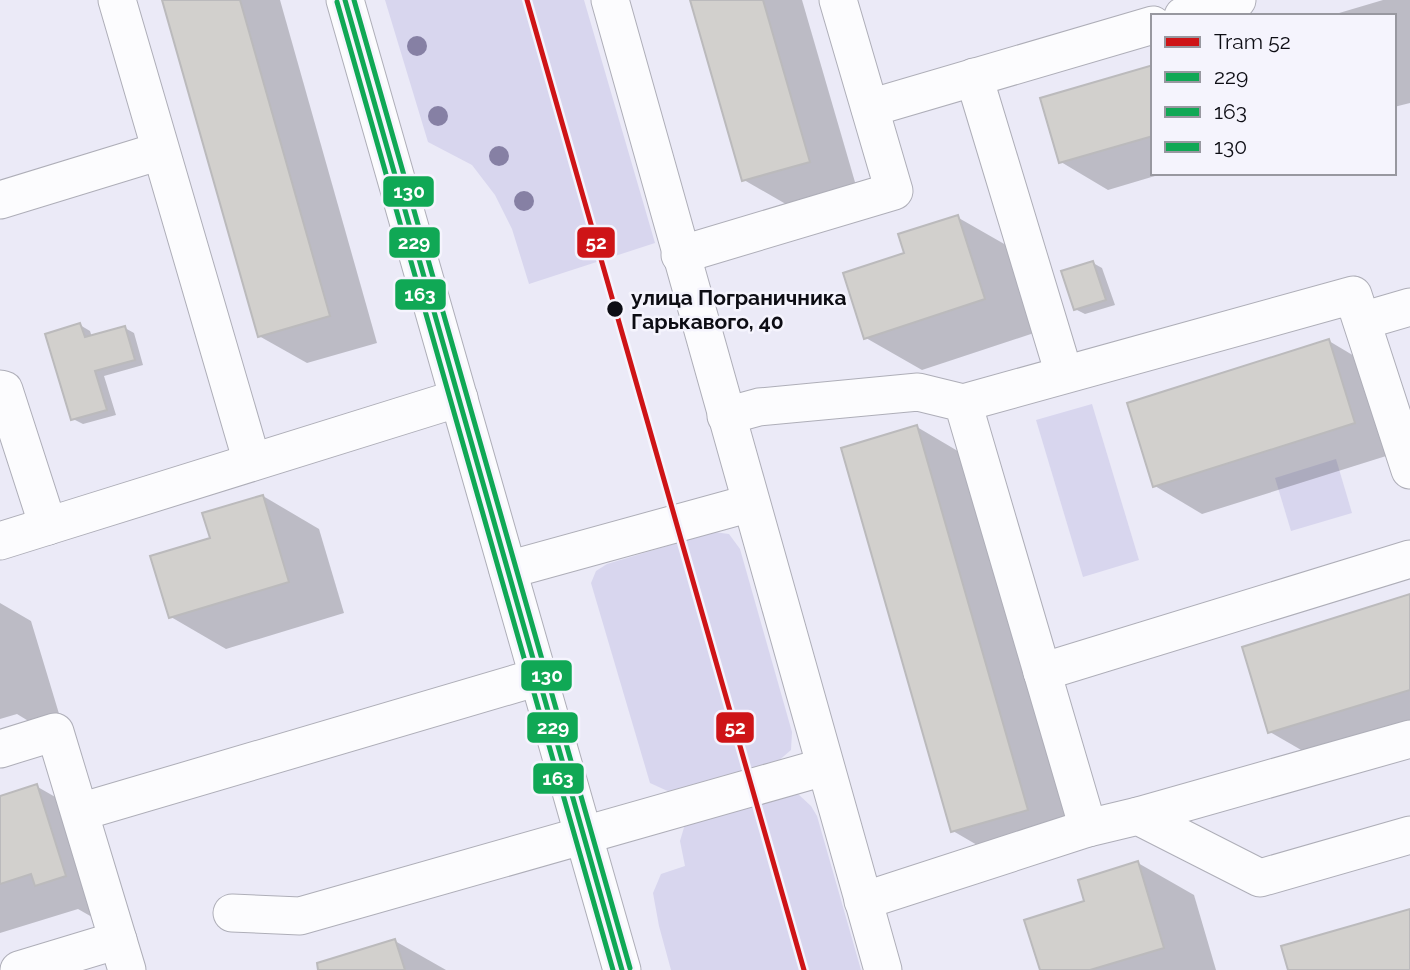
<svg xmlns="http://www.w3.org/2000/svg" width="1410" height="970" font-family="Raleway,sans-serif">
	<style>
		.green { fill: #d8d6ee }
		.shadow { fill: #0003 }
		.building { fill: #d2d0cd; stroke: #bbbabc; stroke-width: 2 }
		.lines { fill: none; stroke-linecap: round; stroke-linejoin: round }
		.minor-casing { stroke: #aeaeb8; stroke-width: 39 }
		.minor { stroke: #fcfcfe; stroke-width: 37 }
		.bus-1-casing { stroke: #f5f4fd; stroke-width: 10 }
		.bus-2-casing { stroke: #f5f4fd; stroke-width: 10 }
		.bus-3-casing { stroke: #f5f4fd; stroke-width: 10 }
		.bus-1 { stroke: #10a855; stroke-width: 5 }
		.bus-2 { stroke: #10a855; stroke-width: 5 }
		.bus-3 { stroke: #10a855; stroke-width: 5 }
		.tram-1-casing { stroke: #f5f4fd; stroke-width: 10 }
		.tram-1 { stroke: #ce1417; stroke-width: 5 }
		.tree { fill: #8680a4 }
		.stop-dot { fill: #0d0d14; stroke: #f5f4fd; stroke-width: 2.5 }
		.labels { text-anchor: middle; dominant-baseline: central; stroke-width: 5; stroke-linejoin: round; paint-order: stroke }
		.stop-label { font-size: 21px; font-weight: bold; fill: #0d0d14; stroke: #f5f4fd; text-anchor: start }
		.line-badge { stroke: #f5f4fd; stroke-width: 2.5 }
		.badge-label { font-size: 19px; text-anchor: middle; font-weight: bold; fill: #fff }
	</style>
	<rect width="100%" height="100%" fill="#ebeaf7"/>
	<!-- green -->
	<g class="green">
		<polygon points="385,0 584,0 655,243 529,284 512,229 495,195 472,165 428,142"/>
		<polygon points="1092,404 1139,560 1083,577 1036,420"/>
		<polygon points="1336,459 1352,513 1291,531 1275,478"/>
		<polygon points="714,532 729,534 740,549 792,732 791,750 777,762 672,793 650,783 591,583 596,571 607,564"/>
		<polygon points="798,794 811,806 817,816 861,970 671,970 659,926 653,893 661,874 685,866 680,841 685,824 774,798"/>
	</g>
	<!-- shadow -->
	<g class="shadow">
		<polygon points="163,0 280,0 377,343 307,363 259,336"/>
		<polygon points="692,0 802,0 857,189 791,207 744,180"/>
		<polygon points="1383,0 1410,0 1410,103 1394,107 1394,16 1329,16"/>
		<polygon points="1153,67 1153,173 1165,173 1108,190 1061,162"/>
		<polygon points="957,217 1013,249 1040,331 922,370 866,338 907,254"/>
		<polygon points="1093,263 1102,268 1115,305 1085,314 1075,309"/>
		<polygon points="80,325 90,331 92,337 125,328 134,333 143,365 104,376 116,415 83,424 73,419"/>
		<polygon points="1329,341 1376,369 1402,451 1202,514 1155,486"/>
		<polygon points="917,427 973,460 1082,842 1008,863 953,831"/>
		<polygon points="263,496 319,529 344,613 226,649 171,617 212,539"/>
		<polygon points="1410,596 1410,735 1322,762 1270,732"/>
		<polygon points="0,603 31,621 60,717 35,725 17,714 0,719"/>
		<polygon points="36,786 92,818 92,917 78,909 0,933 0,798"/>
		<polygon points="1138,863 1194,895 1216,970 1042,970 1086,902"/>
		<polygon points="395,941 446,970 343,970"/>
	</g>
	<!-- building -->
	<g class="building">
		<polygon points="162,0 240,0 330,316 258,337"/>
		<polygon points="690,0 763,0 810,162 742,181"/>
		<polygon points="1153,65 1153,136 1059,163 1040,98"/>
		<polygon points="958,215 985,299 864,339 843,273 904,253 898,234"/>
		<polygon points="1093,261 1106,300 1074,310 1061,271"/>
		<polygon points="80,323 85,337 125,326 135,360 95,371 107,410 71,420 45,334"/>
		<polygon points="1329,339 1355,423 1153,487 1127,403"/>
		<polygon points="917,425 1028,810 951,832 841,448"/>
		<polygon points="263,495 289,582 169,618 150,556 210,538 202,513"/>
		<polygon points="1410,594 1410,690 1268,733 1242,647"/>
		<polygon points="37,784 66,876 35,886 31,874 0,884 0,796"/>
		<polygon points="1138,861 1164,948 1090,970 1040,970 1024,920 1084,901 1078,880"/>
		<polygon points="1410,909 1410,970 1288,970 1281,946"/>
		<polygon points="395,939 405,970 318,970 317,963"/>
	</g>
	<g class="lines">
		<defs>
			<g id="minor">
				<polyline points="117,0 252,462"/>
				<polyline points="345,0 622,970"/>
				<polyline points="610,0 883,970"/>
				<polyline points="1183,16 1237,0"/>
				<polyline points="974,77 1064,374"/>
				<polyline points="870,108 1153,25"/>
				<polyline points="0,200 160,151"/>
				<polyline points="680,255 894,191 838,0"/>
				<polyline points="1362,321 1410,307"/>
				<polyline points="0,389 4,390 48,526 459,398"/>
				<polyline points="963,403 1353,295 1410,470"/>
				<polyline points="726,416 759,407 918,392 963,403 1088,828"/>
				<polyline points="0,541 48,526"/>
				<polyline points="508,570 751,503"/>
				<polyline points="1042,672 1410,559"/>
				<polyline points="0,749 55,732 127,970"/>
				<polyline points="80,812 538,677"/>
				<polyline points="1138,816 1410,739"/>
				<polyline points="863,901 1088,828 1138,816 1260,878 1410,835"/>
				<polyline points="232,913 300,916 824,767"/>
				<polyline points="19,970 118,940"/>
			</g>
		</defs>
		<!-- minor casing -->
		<use href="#minor" class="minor-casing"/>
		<!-- minor -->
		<use href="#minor" class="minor"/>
		<defs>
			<polyline id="bus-1" points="345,0 622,970"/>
			<polyline id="bus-2" points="337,2 613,970"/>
			<polyline id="bus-3" points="354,0 630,968"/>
		</defs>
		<!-- bus-1 casing -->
		<use href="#bus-1" class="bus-1-casing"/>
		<!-- bus-2 casing -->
		<use href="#bus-2" class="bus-2-casing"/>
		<!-- bus-3 casing -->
		<use href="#bus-3" class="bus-3-casing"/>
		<!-- bus-1 -->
		<use href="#bus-1" class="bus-1"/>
		<!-- bus-2 -->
		<use href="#bus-2" class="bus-2"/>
		<!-- bus-3 -->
		<use href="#bus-3" class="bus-3"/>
		<defs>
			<polyline id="tram-1" points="527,0 804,970"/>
		</defs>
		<!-- tram-1 casing -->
		<use href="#tram-1" class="tram-1-casing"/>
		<!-- tram-1 -->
		<use href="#tram-1" class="tram-1"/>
	</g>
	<!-- trees -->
	<g class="tree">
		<circle cx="417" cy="46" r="10"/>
		<circle cx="438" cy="116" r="10"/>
		<circle cx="499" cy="156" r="10"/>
		<circle cx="524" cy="201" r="10"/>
	</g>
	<!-- markers -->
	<circle class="stop-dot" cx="615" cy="309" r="9"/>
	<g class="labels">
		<!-- stop labels -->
		<g class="stop-label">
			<text x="631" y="297">улица Пограничника<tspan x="631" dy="24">Гарькавого, 40</tspan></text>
		</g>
	</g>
	<g class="line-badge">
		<rect x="382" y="175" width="53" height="33" rx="7" fill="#10a855"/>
		<rect x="388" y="226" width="53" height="33" rx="7" fill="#10a855"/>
		<rect x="576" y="226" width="40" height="33" rx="7" fill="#ce1417"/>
		<rect x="394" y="278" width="53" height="33" rx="7" fill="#10a855"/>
		<rect x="520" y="659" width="53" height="33" rx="7" fill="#10a855"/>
		<rect x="526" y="711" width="53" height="33" rx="7" fill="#10a855"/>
		<rect x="715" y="711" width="40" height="33" rx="7" fill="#ce1417"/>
		<rect x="532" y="762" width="53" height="33" rx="7" fill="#10a855"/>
	</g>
	<g class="badge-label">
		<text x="409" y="198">130</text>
		<text x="414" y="249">229</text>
		<text x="596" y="249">52</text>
		<text x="420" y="301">163</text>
		<text x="547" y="682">130</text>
		<text x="553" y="734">229</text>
		<text x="735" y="734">52</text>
		<text x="558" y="785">163</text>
	</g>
	<!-- legend -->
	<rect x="1151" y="14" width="245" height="161" fill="#f5f4fd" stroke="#9898a0" stroke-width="2"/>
	<rect x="1165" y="37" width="35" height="10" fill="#ce1417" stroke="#9898a0" stroke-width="2"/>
	<text x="1214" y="49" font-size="21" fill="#0d0d14">Tram 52</text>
	<rect x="1165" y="72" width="35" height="10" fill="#10a855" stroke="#9898a0" stroke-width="2"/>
	<text x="1214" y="84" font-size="21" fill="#0d0d14">229</text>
	<rect x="1165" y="107" width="35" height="10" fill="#10a855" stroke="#9898a0" stroke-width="2"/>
	<text x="1214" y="119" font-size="21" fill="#0d0d14">163</text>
	<rect x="1165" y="142" width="35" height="10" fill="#10a855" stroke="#9898a0" stroke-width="2"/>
	<text x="1214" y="154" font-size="21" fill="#0d0d14">130</text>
</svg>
